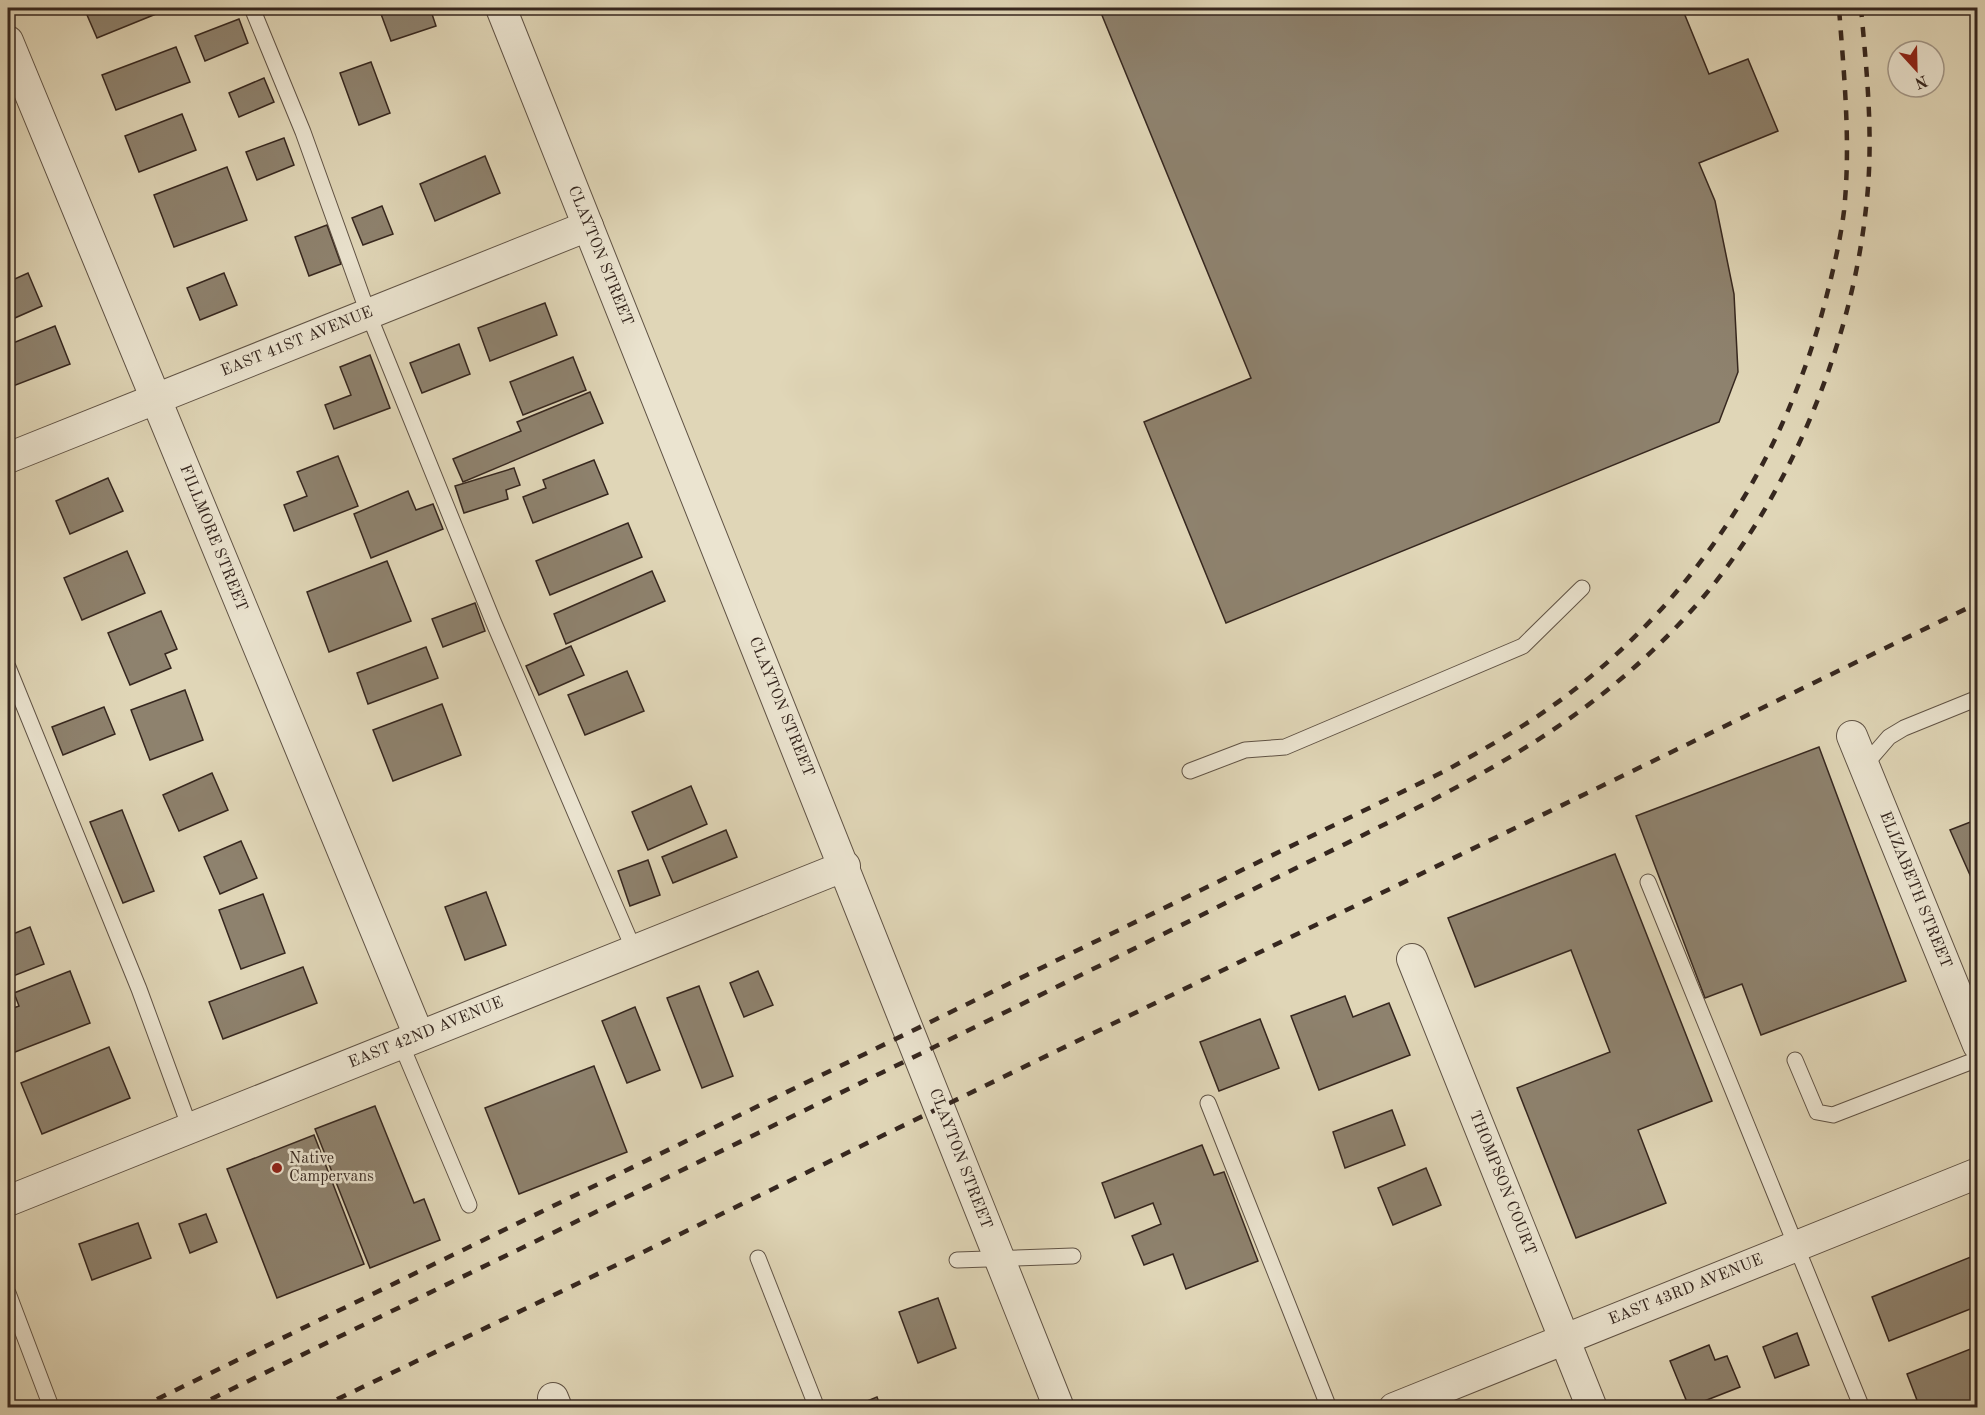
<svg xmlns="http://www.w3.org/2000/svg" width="1985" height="1415" font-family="'Old Standard TT',serif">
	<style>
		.building { fill: #8e826e; stroke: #36271f; stroke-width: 1.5 }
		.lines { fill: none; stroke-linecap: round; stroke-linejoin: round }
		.lane-casing { stroke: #605345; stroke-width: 17 }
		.street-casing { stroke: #605345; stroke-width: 32 }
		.lane { stroke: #ebe4d0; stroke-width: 15 }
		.street { stroke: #ebe4d0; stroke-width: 30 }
		.rail { stroke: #36271f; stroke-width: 4.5; stroke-dasharray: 10 10; stroke-linecap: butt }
		.poi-dot { fill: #8f2418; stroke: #ebe4d0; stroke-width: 2 }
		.labels { text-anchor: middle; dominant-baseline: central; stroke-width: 5; stroke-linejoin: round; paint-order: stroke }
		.street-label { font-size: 16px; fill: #36271f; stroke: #ebe4d0 }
		.poi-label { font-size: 16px; fill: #36271f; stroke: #ebe4d0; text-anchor: start }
	</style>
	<rect width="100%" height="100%" fill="#e0d6b7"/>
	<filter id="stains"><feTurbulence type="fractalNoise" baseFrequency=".00333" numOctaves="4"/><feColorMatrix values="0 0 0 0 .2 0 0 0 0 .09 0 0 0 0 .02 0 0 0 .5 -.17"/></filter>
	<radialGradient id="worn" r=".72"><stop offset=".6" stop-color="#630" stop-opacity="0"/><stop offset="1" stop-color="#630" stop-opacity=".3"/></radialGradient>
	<!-- building -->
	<g class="building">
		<polygon points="84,8 154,8 156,14 97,38"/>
		<polygon points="400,8 430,8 436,26 391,41 381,14"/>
		<polygon points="1099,8 1682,8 1709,74 1748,59 1778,131 1699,163 1715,201 1734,294 1738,372 1719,422 1226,623 1144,422 1251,378"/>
		<polygon points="239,19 248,43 205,61 195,36"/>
		<polygon points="176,47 190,82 116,110 102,75"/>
		<polygon points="371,62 390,113 359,125 340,73"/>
		<polygon points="264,78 274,102 239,117 229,93"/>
		<polygon points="182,114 196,150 139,172 125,136"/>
		<polygon points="284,138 294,165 257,180 246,152"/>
		<polygon points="485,156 500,193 435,221 420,184"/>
		<polygon points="227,167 247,220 174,247 154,195"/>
		<polygon points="382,206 393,234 363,245 352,218"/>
		<polygon points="327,225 341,264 309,276 295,237"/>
		<polygon points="28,273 42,306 8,321 8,282"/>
		<polygon points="224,273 237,305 200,320 187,288"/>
		<polygon points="545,303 557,335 490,361 478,328"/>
		<polygon points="55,326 70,364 8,388 8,345"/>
		<polygon points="459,344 470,374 422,393 410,363"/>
		<polygon points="370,355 390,408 334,429 325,405 351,395 340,367"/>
		<polygon points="573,357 586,390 523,415 510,382"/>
		<polygon points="590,392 603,423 463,482 453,459 521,431 517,422"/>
		<polygon points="338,456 358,506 294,531 284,505 307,496 297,472"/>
		<polygon points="594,460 608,494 533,523 523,497 546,488 543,480"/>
		<polygon points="514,468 520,485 506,490 508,499 464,513 455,486"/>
		<polygon points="108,478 123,511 70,534 56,501"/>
		<polygon points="408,491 416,510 433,504 443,529 371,558 354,514"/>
		<polygon points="628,523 642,557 550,595 536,561"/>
		<polygon points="127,551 145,593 82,620 64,578"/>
		<polygon points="387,561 411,621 329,652 307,592"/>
		<polygon points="652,571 665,601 566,644 554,614"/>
		<polygon points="475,603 485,631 443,647 432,619"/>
		<polygon points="161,611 177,649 165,654 171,668 130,685 108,633"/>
		<polygon points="571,646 584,675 539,695 526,666"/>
		<polygon points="426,647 438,678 368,704 357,673"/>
		<polygon points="627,671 644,711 585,735 568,695"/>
		<polygon points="185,690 203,740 150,760 131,710"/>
		<polygon points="442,704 461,755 393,781 373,730"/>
		<polygon points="104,707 115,734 63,755 52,727"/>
		<polygon points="1819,747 1906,981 1761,1035 1742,984 1705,998 1636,816"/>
		<polygon points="212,773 228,810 179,831 163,795"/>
		<polygon points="691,786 707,824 648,850 632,812"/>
		<polygon points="122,810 154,891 123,903 90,822"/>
		<polygon points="1978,819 1978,893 1950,830"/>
		<polygon points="726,830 737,857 673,883 662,857"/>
		<polygon points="241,841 257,878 220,894 204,857"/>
		<polygon points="1615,854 1712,1101 1638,1130 1666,1203 1576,1238 1517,1088 1610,1052 1571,950 1475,987 1448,918"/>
		<polygon points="648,860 660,895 630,906 618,871"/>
		<polygon points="486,892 506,945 465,960 445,907"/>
		<polygon points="263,894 285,953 241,969 219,910"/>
		<polygon points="30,927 44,964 8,978 8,936"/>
		<polygon points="303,967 317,1003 223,1039 209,1002"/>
		<polygon points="70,971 90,1023 10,1054 8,1047 8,1010 19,1006 14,993"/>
		<polygon points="758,971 773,1005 744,1017 730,983"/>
		<polygon points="699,986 733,1076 702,1088 667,998"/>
		<polygon points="1345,996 1353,1017 1389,1003 1410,1055 1319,1090 1291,1016"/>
		<polygon points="635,1007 660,1070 627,1083 602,1021"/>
		<polygon points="1260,1019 1279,1068 1219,1091 1200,1042"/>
		<polygon points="109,1047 130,1098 42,1134 21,1083"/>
		<polygon points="594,1066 627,1152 519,1194 485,1108"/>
		<polygon points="375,1106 414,1203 424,1199 440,1240 370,1268 315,1129"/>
		<polygon points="1392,1110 1405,1145 1345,1168 1333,1132"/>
		<polygon points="314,1135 364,1264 277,1298 227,1169"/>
		<polygon points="1202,1145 1214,1175 1224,1172 1258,1261 1186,1289 1173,1254 1144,1265 1132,1236 1161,1224 1153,1203 1115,1218 1102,1183"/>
		<polygon points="1426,1168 1441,1205 1393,1225 1378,1188"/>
		<polygon points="206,1214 217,1242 190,1253 179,1224"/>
		<polygon points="138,1223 151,1258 92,1280 79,1244"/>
		<polygon points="1978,1254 1978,1306 1889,1341 1872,1297"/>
		<polygon points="938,1298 956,1348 918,1363 899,1312"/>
		<polygon points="1797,1333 1809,1365 1775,1378 1763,1347"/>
		<polygon points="1709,1345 1715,1360 1727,1356 1740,1387 1689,1407 1670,1361"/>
		<polygon points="1978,1346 1978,1401 1961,1408 1920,1408 1907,1374"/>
		<polygon points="877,1397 881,1408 850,1408"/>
	</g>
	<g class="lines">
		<defs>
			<g id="lane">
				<polyline points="252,8 303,132 368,313 493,621 634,950"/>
				<polyline points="8,667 139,989 190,1128"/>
				<polyline points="1864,766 1889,737 1904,728 1978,698"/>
				<polyline points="1190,771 1245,750 1285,747 1523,646 1582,588"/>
				<polyline points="1648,882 1862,1408"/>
				<polyline points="401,1044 469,1205"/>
				<polyline points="1795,1060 1817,1112 1833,1115 1978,1059"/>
				<polyline points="1208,1103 1329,1408"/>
				<polyline points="758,1258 817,1408"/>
				<polyline points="957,1260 1073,1256"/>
				<polyline points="8,1293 50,1404"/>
			</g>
			<g id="street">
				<polyline points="501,8 1059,1408"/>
				<polyline points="8,41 419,1036"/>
				<polyline points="8,458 588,226"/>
				<polyline points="1852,736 1978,1045"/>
				<polyline points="1412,959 1592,1408"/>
				<polyline points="8,1201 845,866"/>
				<polyline points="553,1398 557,1408"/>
				<polyline points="1394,1408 1978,1173"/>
			</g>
		</defs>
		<!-- lane casing -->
		<use href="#lane" class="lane-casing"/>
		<!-- street casing -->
		<use href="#street" class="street-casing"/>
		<!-- lane -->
		<use href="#lane" class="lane"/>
		<!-- street -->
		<use href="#street" class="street"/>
		<!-- rail -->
		<g class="rail">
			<path d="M139,1408L1445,771C1488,747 1531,723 1570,693C1697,596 1783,460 1824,306C1832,275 1840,243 1844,211C1851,143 1844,75 1839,8"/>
			<path d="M193,1408C494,1261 795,1116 1095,968C1176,928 1257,887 1339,847C1480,777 1600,719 1705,595C1791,492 1852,341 1866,208C1874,141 1867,74 1861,8"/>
			<polyline points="319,1408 635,1256 1978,603"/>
		</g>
	</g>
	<!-- markers -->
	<circle class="poi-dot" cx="277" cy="1168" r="6"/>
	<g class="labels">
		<!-- street labels -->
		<g class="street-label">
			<text transform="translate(600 256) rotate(68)">CLAYTON STREET</text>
			<text transform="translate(297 342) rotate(-22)">EAST 41ST AVENUE</text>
			<text transform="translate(213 538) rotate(68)">FILLMORE STREET</text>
			<text transform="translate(781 707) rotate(68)">CLAYTON STREET</text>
			<text transform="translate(1915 890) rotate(68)">ELIZABETH STREET</text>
			<text transform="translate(426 1033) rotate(-22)">EAST 42ND AVENUE</text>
			<text transform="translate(960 1159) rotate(69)">CLAYTON STREET</text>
			<text transform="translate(1502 1183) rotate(68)">THOMPSON COURT</text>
			<text transform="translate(1686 1290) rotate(-22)">EAST 43RD AVENUE</text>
		</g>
		<!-- poi labels -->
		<g class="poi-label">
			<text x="289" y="1159">Native<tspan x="289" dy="18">Campervans</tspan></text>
		</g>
	</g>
	<!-- margin -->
	<rect width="1985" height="1415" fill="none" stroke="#e0d6b7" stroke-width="30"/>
	<rect x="9" y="9" width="1967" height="1397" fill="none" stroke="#36271f" stroke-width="3"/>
	<rect x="15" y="15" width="1955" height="1385" fill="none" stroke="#36271f" stroke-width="1.5"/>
	<!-- north arrow -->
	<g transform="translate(1916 69) rotate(158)"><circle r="28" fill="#ebe4d0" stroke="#a39889" stroke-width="1.5"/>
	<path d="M0-4.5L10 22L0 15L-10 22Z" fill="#8f2418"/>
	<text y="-9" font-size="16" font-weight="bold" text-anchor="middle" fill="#36271f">N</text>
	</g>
	<rect width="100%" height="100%" filter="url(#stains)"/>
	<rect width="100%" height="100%" fill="url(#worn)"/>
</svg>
